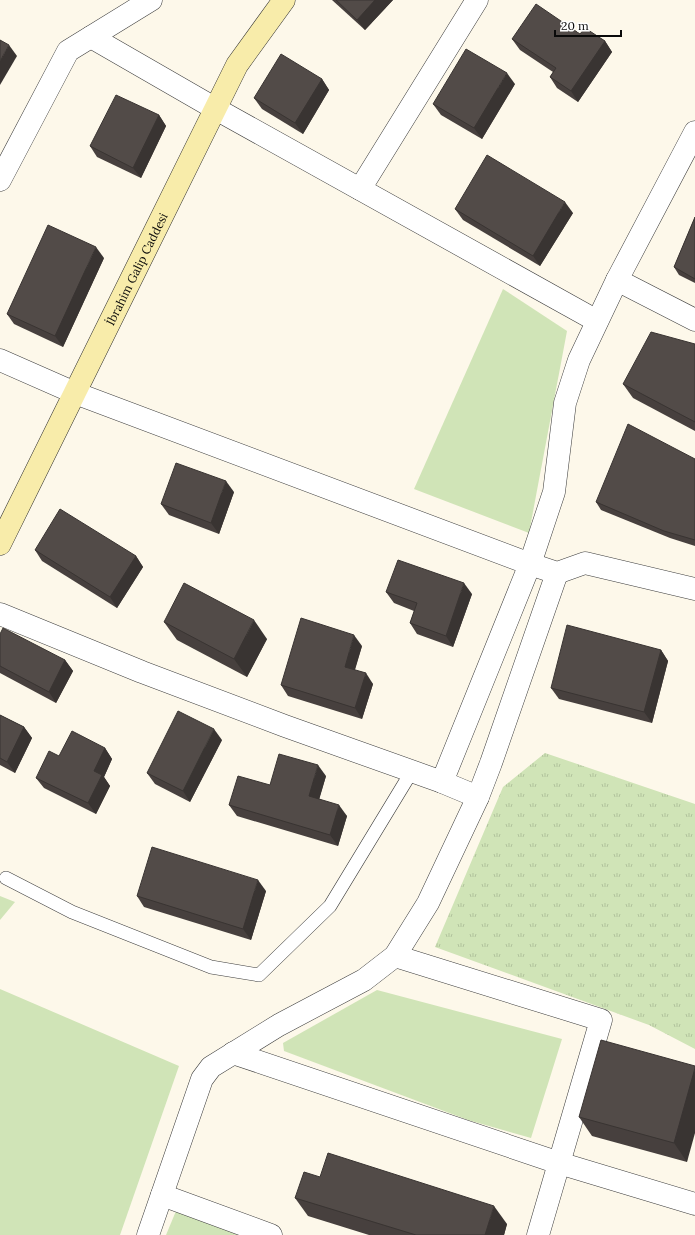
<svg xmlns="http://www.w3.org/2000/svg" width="695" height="1235" font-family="Lora,serif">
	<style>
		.grass { fill: url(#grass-tufts) }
		.park { fill: #d0e4b7 }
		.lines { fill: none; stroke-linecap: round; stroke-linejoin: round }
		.lane-casing { stroke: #3d3d3d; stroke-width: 14 }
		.street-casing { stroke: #3d3d3d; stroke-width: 23 }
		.secondary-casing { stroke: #2c2c2c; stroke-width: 23 }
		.lane { stroke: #fff; stroke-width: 13 }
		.street { stroke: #fff; stroke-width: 22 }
		.secondary { stroke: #f8ecaa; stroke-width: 22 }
		.wall { fill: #47403e }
		.shaded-wall { fill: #393432 }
		.building { fill: #524b48; stroke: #393432 }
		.labels { text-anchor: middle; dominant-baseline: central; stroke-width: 4; stroke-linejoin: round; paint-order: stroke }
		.street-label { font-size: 12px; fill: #0a0a0a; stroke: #fff }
	</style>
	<defs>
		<pattern id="grass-tufts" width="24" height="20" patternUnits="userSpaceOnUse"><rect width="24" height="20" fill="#d0e4b7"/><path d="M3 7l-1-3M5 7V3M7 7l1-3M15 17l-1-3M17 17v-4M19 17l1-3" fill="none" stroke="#b1c29c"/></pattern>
	</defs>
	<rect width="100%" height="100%" fill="#fdf8ea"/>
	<!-- grass -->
	<polygon class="grass" points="545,753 695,804 695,1049 649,1025 435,947 503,787"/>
	<!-- park -->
	<g class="park">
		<polygon points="503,289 567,331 529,533 414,489"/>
		<polygon points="0,896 15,902 0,920"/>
		<polygon points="0,989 179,1066 120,1235 0,1235"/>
		<polygon points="377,990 562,1039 531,1138 468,1120 284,1051 283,1043"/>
		<polygon points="176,1211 239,1235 166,1235"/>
	</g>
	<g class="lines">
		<defs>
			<polyline id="lane" points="6,878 72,912 211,967 259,975 330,906 412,771"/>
			<g id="street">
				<polyline points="91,37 216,109 597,321"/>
				<polyline points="0,180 68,51 151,0"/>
				<polyline points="360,189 477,0"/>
				<polyline points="617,280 695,320"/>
				<polyline points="0,360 75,393 530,564 557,573 585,563 695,589"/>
				<polyline points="0,614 142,672 285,726 442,782 530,564 554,492 565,403 579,360 617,280 695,132"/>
				<polyline points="442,782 478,797"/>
				<polyline points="395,956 601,1020 538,1235"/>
				<polyline points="233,1053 559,1163 695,1204"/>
				<polyline points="162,1195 271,1235"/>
				<polyline points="148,1235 202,1079 211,1067 279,1025 364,980 395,956 428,903 478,797 491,763 557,573"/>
			</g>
			<g id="secondary">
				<path id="s1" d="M0,544L237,65L284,0"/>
			</g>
		</defs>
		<!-- lane casing -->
		<use href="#lane" class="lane-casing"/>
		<!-- street casing -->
		<use href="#street" class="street-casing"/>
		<!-- secondary casing -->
		<use href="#secondary" class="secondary-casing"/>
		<!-- lane -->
		<use href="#lane" class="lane"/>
		<!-- street -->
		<use href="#street" class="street"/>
		<!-- secondary -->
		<use href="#secondary" class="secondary"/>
	</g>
	<!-- wall -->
	<g class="wall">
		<polygon points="332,0 393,0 365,30"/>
		<polygon points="580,34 605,41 612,52 578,102 557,88 550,77 553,72 520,50 512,39"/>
		<polygon points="322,79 329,90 303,134 262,109 254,98"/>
		<polygon points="515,84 482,139 441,115 433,104"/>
		<polygon points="159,115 166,126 141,178 97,157 90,146"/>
		<polygon points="455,209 573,213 540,266 463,220"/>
		<polygon points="695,217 695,283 679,275 674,267"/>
		<polygon points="104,258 63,347 14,324 7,314"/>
		<polygon points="695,344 695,431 633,398 623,384"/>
		<polygon points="695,459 695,546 670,538 601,510 596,502"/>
		<polygon points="234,492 219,534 169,515 161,504"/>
		<polygon points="35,550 136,556 143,567 117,608 42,561"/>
		<polygon points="386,592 472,594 453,647 417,634 410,623 414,611 394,603"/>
		<polygon points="164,622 267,639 247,677 177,640"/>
		<polygon points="0,634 65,660 73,671 56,703 0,673"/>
		<polygon points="362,646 355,670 373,684 362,719 288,696 281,685"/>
		<polygon points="661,650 668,661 652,723 559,699 551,688"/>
		<polygon points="0,715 24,727 32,738 15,773 0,765"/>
		<polygon points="222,740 190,802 155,784 147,773"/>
		<polygon points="105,748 112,759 104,777 110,786 96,814 44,788 36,778 59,756"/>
		<polygon points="326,776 319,799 347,816 338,846 237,816 229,805 270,785"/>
		<polygon points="266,891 251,940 144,907 137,896"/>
		<polygon points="695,1066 687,1162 592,1136 579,1117"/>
		<polygon points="320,1177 507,1224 504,1235 369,1235 308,1216 295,1198"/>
	</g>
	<!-- shaded-wall -->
	<g class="shaded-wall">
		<polygon points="375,0 393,0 365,30 357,20"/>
		<polygon points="605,41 612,52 578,102 571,91"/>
		<polygon points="9,45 17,56 0,85 0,61"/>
		<polygon points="507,73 515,84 482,139 474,128"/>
		<polygon points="322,79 329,90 303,134 295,123"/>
		<polygon points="159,115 166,126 141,178 133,168"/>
		<polygon points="565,202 573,213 540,266 533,256"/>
		<polygon points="96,247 104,258 63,347 55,336"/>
		<polygon points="226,481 234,492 219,534 211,523"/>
		<polygon points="136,556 143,567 117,608 110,597"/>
		<polygon points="464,583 472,594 453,647 446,636"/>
		<polygon points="254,620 267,639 247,677 234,659"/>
		<polygon points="354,635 362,646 352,678 345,667"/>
		<polygon points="661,650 668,661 652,723 644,712"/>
		<polygon points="65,660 73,671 56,703 49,692"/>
		<polygon points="366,673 373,684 362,719 355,708"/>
		<polygon points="24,727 32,738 15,773 7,762"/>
		<polygon points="214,729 222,740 190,802 183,791"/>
		<polygon points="105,748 112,759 104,777 110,786 96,814 88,803 94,771"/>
		<polygon points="318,765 326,776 317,807 309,796"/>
		<polygon points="339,805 347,816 338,846 330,835"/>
		<polygon points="258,880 266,891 251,940 243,929"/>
		<polygon points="695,1068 695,1133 687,1162 674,1143"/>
		<polygon points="494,1206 507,1224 504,1235 485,1235"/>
	</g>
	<!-- building -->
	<g class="building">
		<polygon points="336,0 375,0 357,20"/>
		<polygon points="536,4 580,34 585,28 605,41 571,91 550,77 556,68 512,39"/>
		<polygon points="0,40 9,45 0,61"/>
		<polygon points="466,49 507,73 474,128 433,104"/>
		<polygon points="281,54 322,79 295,123 254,98"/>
		<polygon points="116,95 159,115 133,168 90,146"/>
		<polygon points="487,155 565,202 533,256 455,209"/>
		<polygon points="695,217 695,279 674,267"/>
		<polygon points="48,225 96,247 55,336 7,314"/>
		<polygon points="651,332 695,344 695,422 623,384"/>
		<polygon points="628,424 695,459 695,540 664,531 596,502"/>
		<polygon points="176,463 226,481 211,523 161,504"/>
		<polygon points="60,509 136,556 110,597 35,550"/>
		<polygon points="398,560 464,583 446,636 410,623 417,603 386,592"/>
		<polygon points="184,583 254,620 234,659 164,622"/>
		<polygon points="301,618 354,635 345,667 366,673 355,708 281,685"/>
		<polygon points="567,625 661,650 644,712 551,688"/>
		<polygon points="3,628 65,660 49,692 0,666 0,634"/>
		<polygon points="178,711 214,729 183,791 147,773"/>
		<polygon points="0,715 24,727 7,762 0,758"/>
		<polygon points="72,731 105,748 94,771 102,775 88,803 36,778 49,751 59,756"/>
		<polygon points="279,754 318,765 309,796 339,805 330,835 229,805 238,776 270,785"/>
		<polygon points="152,847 258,880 243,929 137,896"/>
		<polygon points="601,1040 695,1066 695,1068 674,1143 579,1117"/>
		<polygon points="328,1153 494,1206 485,1235 416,1235 295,1198 304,1172 320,1177"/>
	</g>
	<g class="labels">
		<!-- street labels -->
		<g class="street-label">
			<text stroke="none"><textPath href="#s1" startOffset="307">İbrahim Galip Caddesi</textPath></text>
		</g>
	</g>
	<!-- scale -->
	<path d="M555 30v6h66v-6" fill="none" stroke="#0a0a0a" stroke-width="2"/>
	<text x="561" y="30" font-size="12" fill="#0a0a0a" stroke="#ffffff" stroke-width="3" paint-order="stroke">20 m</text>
</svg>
